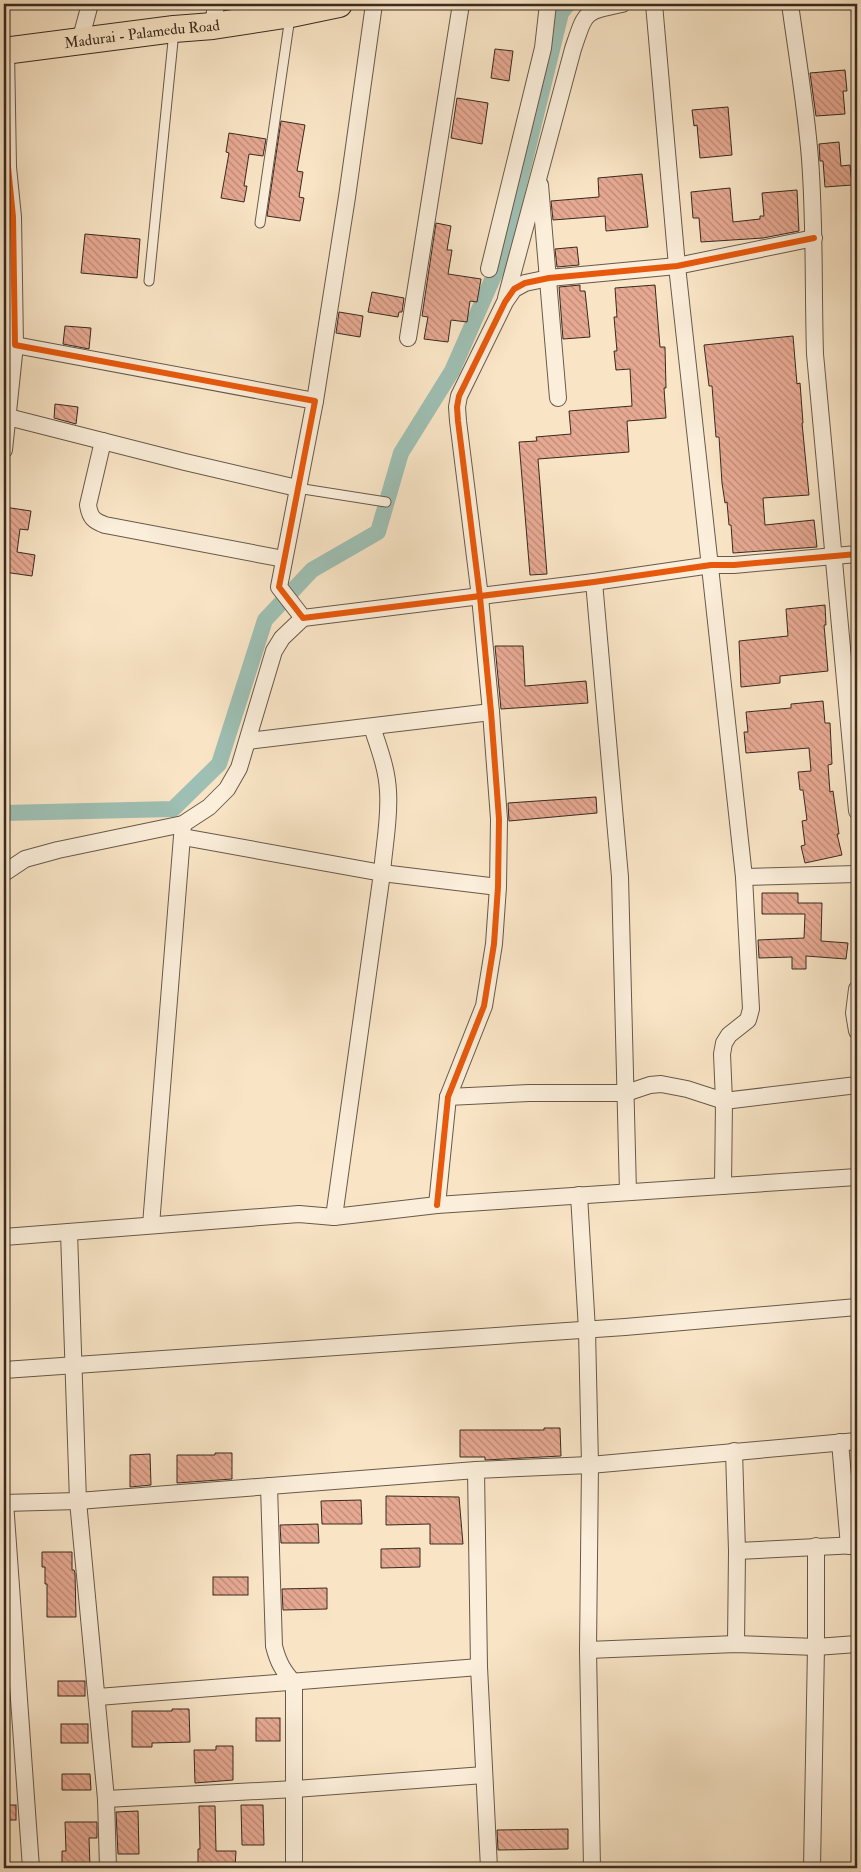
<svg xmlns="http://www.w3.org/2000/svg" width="861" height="1872" font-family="'IM FELL Double Pica',serif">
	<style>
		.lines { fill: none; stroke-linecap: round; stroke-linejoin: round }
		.canal { stroke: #9ebfb3; stroke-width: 16 }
		.building { fill: url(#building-back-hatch); stroke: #382a21 }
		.service-casing { stroke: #68594a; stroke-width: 11 }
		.minor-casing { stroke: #68594a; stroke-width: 18 }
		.primary-casing { stroke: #382a21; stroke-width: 28 }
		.service { stroke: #fbeeda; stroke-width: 9 }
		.minor { stroke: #fbeeda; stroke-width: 16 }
		.primary { stroke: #f9e5c6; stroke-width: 26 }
		.cycleway-casing { stroke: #fbeeda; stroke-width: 9 }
		.cycleway { stroke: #e8590c; stroke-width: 6 }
		.labels { text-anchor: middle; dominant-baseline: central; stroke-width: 5; stroke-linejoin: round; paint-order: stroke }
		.street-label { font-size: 15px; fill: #382a21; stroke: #fbeeda }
	</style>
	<defs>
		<pattern id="building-back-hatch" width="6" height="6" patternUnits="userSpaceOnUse" patternTransform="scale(1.25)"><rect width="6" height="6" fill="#e7a992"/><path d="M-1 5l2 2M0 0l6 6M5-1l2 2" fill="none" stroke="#bc8a77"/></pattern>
	</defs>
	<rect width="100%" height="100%" fill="#f9e5c6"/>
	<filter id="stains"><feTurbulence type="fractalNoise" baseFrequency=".004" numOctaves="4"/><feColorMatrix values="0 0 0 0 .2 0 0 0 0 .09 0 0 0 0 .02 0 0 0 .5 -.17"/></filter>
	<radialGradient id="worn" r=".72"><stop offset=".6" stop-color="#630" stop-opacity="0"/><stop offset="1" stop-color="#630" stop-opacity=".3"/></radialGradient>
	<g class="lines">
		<!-- canal -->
		<polyline class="canal" points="4,813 173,809 219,764 265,620 312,570 378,532 401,453 452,371 500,262 561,13 568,4"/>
	</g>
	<!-- building -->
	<g class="building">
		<polygon points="495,49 513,51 509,81 491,78"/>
		<polygon points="845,70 847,91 843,91 845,114 816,116 810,73"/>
		<polygon points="457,98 488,103 482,144 451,138"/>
		<polygon points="728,107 732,155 700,158 697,125 694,126 692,110"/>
		<polygon points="281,121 305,125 297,171 303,172 299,197 304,198 300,221 267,216"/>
		<polygon points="229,133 266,139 263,156 249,154 244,186 247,186 244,202 221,198 229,153 226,152"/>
		<polygon points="839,142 841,166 850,165 852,185 825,187 823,161 820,161 819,144"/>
		<polygon points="642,174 648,227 606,231 605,216 553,220 551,201 599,197 598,178"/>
		<polygon points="730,188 733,222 760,219 760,216 764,216 762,193 797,190 799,231 763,238 701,242 699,218 693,218 691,192"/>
		<polygon points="436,223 451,226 447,250 452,250 448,274 481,279 477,302 470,301 467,322 451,320 448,342 424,339 428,317 422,316"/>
		<polygon points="85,234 140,239 137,278 81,273"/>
		<polygon points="577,247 579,265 557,267 555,249"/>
		<polygon points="580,285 580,291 585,291 590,337 563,339 559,287"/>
		<polygon points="655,285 660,347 665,347 666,388 664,388 666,418 627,421 629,452 538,459 547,574 530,575 519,442 537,441 536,437 571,434 569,411 632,406 630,369 616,370 614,351 617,351 614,317 617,317 615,288"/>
		<polygon points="372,292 404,298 402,312 399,312 398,317 368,312"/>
		<polygon points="339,312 363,316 360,337 336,333"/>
		<polygon points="65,326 91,328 89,349 63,344"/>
		<polygon points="793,336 797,384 800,383 803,423 802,423 809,495 763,498 765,525 814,520 817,547 733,553 731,525 729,525 727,502 725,503 722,483 719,437 716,437 712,386 709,386 704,345"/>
		<polygon points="55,404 78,407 76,424 54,418"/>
		<polygon points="4,507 31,511 28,530 20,529 17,552 35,555 32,576 4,572"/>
		<polygon points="825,605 826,625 824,625 828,671 780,676 780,683 741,687 739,641 788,636 786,609"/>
		<polygon points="495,646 523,646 525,686 586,681 588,703 501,709"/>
		<polygon points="823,701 825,723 830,723 832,764 828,765 830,792 833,791 839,834 837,834 842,855 805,863 801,846 805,845 802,821 807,820 803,790 800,790 798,772 811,771 809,748 746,753 744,732 748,732 746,712 791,708 791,704"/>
		<polygon points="596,797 597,813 509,821 508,803"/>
		<polygon points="762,893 798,893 798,903 822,903 821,941 848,943 846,959 806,956 806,969 792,969 792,957 759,958 758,940 804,938 805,914 762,914"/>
		<polygon points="544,1428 560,1428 561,1456 485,1460 485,1457 460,1457 460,1430 544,1430"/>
		<polygon points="215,1453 232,1453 232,1479 177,1483 177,1455 215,1455"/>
		<polygon points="150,1454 151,1485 130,1487 130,1455"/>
		<polygon points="386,1496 459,1497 463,1544 430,1544 430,1524 386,1525"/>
		<polygon points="361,1500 362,1524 322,1524 321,1501"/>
		<polygon points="318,1524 319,1543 281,1543 280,1525"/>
		<polygon points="420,1548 420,1567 381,1568 381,1549"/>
		<polygon points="42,1552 72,1552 72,1570 74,1570 75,1573 76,1617 47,1617 47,1584 45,1584 45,1567 42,1567"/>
		<rect x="213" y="1577" width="35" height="18"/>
		<polygon points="327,1588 327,1609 283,1610 282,1589"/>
		<rect x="58" y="1681" width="27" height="15"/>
		<polygon points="172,1709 189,1709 190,1742 152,1743 152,1747 132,1747 132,1711 172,1711"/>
		<rect x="256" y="1718" width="24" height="23"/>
		<rect x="61" y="1724" width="27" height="19"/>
		<polygon points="216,1746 233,1746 233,1780 195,1783 194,1750 216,1750"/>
		<polygon points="62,1774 90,1774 91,1790 62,1790"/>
		<rect x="4" y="1805" width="12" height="15"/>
		<polygon points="241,1805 263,1805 264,1845 242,1845"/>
		<polygon points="199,1806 215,1806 216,1851 236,1851 235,1868 198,1868 198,1849 200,1849"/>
		<polygon points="138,1811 139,1854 118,1854 116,1812"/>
		<polygon points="65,1822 97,1822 97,1838 89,1838 90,1867 62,1867 62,1851 66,1851"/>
		<polygon points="568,1829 568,1849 498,1850 497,1830"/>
	</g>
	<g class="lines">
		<defs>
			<g id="service">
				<polyline points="260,223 290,17"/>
				<polyline points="149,281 174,31"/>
				<polyline points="297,488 386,502"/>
			</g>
			<g id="minor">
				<polyline points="654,4 677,266 744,877 751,1009 748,1020 729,1035 724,1043 722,1054 724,1101 723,1186"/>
				<path d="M790,4C797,55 806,107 810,159C815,224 813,289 815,354L857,811"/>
				<polyline points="213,26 216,4"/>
				<polyline points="80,41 90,4"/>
				<polyline points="6,50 8,167 13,217 15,345 315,401 279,587 303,618 594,582 711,565 734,565 857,554"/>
				<polyline points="540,185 558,398"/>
				<polyline points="489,269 543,48 548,4"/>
				<path d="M506,298L573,49C586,11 583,12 622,4"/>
				<polyline points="408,338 461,4"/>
				<polyline points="4,344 15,345 4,450"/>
				<polyline points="315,401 347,197 374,4"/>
				<polyline points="4,416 185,462 297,488"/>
				<path d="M103,441L88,505C90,518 94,521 105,525L284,559"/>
				<polyline points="594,582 620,877 628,1192"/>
				<polyline points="248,741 491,712"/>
				<polyline points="183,837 382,873 498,887"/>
				<polyline points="4,873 25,859 58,850 183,824 209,807 227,789 239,768 274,651 282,638 303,618"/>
				<polyline points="744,877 857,874"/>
				<polyline points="857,989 854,1013 857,1031"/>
				<polyline points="448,1097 529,1093 626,1093 650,1085 661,1084 687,1089 724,1101 857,1085"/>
				<polyline points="579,1195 587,1330 590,1465 588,1650 592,1868"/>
				<polyline points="437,1205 448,1097 484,1006 494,944 498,887 499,819 491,712 480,597 458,421 457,407 459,396 505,302 514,289 525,283 549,278 677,266 814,238"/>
				<path d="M334,1217L382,873C384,846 390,818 388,791C387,769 379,748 372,727"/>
				<polyline points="151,1225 183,824"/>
				<polyline points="69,1232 78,1501 106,1799 108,1868"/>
				<polyline points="4,1237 299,1214 334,1217 437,1205 857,1177"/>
				<polyline points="4,1370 625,1327 857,1307"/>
				<polyline points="840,1442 849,1546"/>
				<polyline points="734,1451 737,1551 736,1644"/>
				<path d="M269,1486L274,1646C278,1662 283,1671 294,1683V1868"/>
				<polyline points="5,1502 31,1868"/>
				<polyline points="4,1503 78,1501 476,1470"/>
				<polyline points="737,1551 857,1545"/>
				<polyline points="588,1650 736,1644 816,1647 857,1644"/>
				<polyline points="98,1697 479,1667"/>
				<polyline points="106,1799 295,1789 484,1775"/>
				<polyline points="489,1868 479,1667 476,1470 590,1465 857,1441"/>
				<polyline points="812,1868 816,1647 816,1546"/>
			</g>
			<g id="primary">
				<path id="s1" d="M4,51L174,29L213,26L291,14L339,4"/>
			</g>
		</defs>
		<!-- service casing -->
		<use href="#service" class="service-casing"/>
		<!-- minor casing -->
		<use href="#minor" class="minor-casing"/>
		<!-- primary casing -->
		<use href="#primary" class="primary-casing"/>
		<!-- service -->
		<use href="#service" class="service"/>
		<!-- minor -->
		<use href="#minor" class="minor"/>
		<!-- primary -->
		<use href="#primary" class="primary"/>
		<defs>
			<g id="cycleway">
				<polyline points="6,50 8,167 13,217 15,345 315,401 279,587 303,618 594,582 711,565 734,565 857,554"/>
				<polyline points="437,1205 448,1097 484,1006 494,944 498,887 499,819 491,712 480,597 458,421 457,407 459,396 505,302 514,289 525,283 549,278 677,266 814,238"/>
			</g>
		</defs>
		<!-- cycleway casing -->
		<use href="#cycleway" class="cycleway-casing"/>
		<!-- cycleway -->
		<use href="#cycleway" class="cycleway"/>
	</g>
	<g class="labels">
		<!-- street labels -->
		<g class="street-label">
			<text stroke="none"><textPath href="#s1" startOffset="139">Madurai - Palamedu Road</textPath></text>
		</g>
	</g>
	<!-- margin -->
	<rect width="861" height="1872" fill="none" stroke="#f9e5c6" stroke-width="20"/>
	<rect x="5" y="5" width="851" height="1862" fill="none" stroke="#382a21" stroke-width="2.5"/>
	<rect x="10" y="10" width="841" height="1852" fill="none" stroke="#382a21"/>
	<rect width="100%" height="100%" filter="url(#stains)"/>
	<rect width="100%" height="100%" fill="url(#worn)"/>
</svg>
